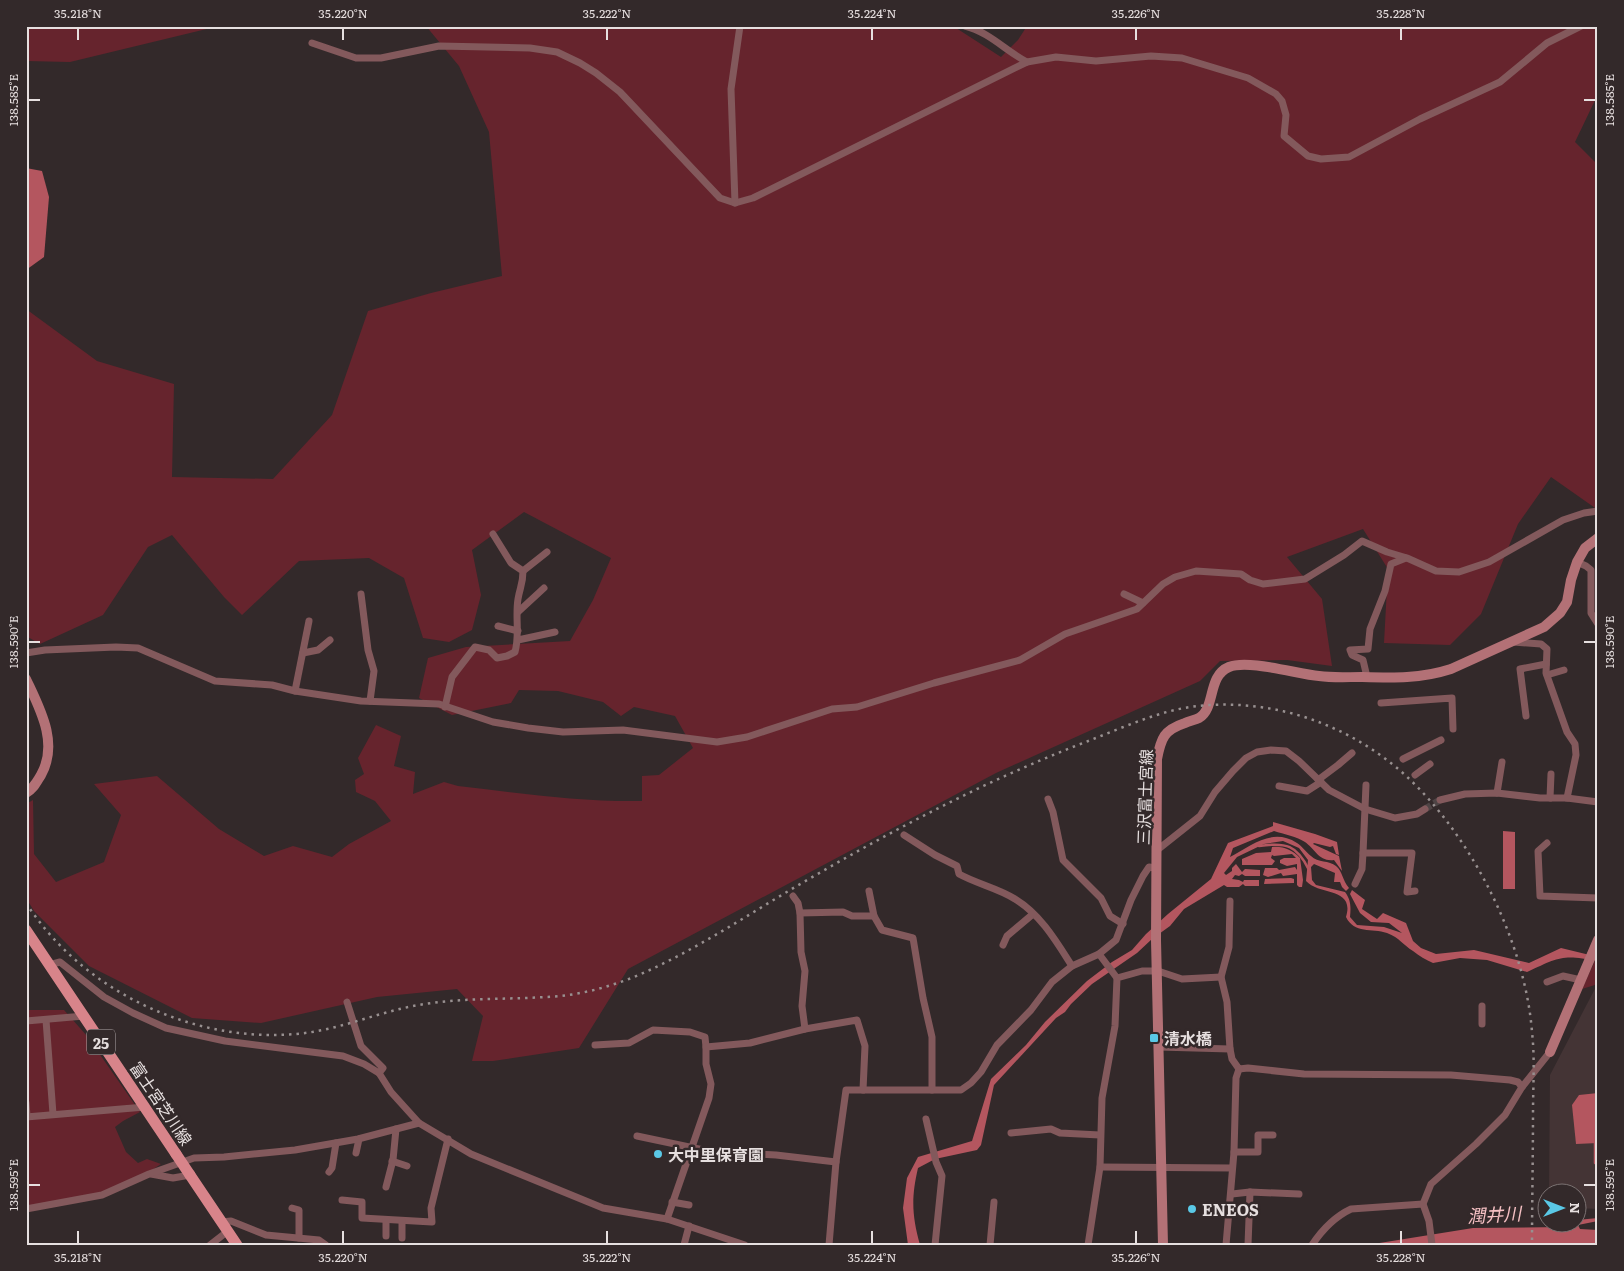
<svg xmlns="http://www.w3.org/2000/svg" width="1624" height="1271" font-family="Literata,'Noto Sans JP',serif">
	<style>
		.built { fill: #443435 }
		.green { fill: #66242d }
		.water { fill: #b4565f }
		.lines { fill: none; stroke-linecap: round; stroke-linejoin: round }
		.stream { stroke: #b4565f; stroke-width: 2.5 }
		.street-tunnel { stroke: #4e4445; stroke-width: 7; stroke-dasharray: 7 3.5; stroke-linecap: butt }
		.street { stroke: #83595c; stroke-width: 7 }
		.secondary { stroke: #b37176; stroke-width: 10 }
		.primary { stroke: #d8848a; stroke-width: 11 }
		.rail { stroke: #989090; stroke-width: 2.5; stroke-dasharray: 2.5 5; stroke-linecap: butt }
		.primary-bridge { stroke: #d8848a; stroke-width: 11 }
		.ticks { fill: none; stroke: #e6dfdf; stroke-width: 2 }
		.poi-dot { fill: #5ac8e6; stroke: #33292a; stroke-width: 2 }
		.labels { text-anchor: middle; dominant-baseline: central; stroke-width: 5; stroke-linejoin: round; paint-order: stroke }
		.shield { fill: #33292a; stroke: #b0a8a9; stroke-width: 1 }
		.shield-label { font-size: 15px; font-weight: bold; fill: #e6dfdf }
		.street-label { font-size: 16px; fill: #e6dfdf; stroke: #33292a }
		.poi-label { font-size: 16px; font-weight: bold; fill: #e6dfdf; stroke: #33292a; text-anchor: start }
		.water-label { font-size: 18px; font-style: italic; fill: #f6c1c4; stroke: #33292a }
		.neatline { fill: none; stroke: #e6dfdf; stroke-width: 2 }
		.ticks-label { font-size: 12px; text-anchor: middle; fill: #e6dfdf }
	</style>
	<rect width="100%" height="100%" fill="#33292a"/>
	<!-- built -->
	<polygon class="built" points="1598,983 1598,1209 1577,1208 1576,1194 1549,1194 1550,1075"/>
	<!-- green -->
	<g class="green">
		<polygon points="26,26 219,26 70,62 26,61"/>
		<path d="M426,26H953L1001,57L1018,40L1027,26H1598V94L1575,142L1598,165V510L1551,477L1518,524L1481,614L1450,645L1384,643L1388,569L1363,529L1287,557L1322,599L1332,666L1287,660L1220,661L1200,681L996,773L628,969L579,1048L493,1061H472L483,1016L457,989L377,997L261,1023L192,1018L89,966L34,911L26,898V804L33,800L34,854L56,882L104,862L121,815L94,784L157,776L219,829L264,856L293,846L332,857L349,844L391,821L375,801L356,792L355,780L364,774L358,758L376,725L401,736L394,766L415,772L413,794L444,782L458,786C519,793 580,802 642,801V776L659,775L693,748L675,716L634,707L621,716L603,702L558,691L519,690L511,703L452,715L419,698L428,658L466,647L570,641L593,600L611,558L524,512L472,550L481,595L472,630L449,642L423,638L404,578L369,558L299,561L242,615L224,597L172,535L148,547L103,615L40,644L26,636V309L97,361L174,384L172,477L273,479L332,415L368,311L431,293L502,276L489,132L459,66Z"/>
		<polygon points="1598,954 1598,984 1582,989"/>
		<polygon points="29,1010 64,1010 87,1036 140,1112 123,1121 115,1127 126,1152 138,1163 147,1159 161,1164 131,1184 87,1201 26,1206 26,1012"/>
	</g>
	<!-- water -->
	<g class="water">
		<polygon points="26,168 42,171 49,197 44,257 26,270"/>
		<path d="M1273,822L1315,834L1337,842L1339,855L1336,854L1333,846L1330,847L1314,843L1313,844L1339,856L1342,871L1334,860C1319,862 1315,849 1305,842C1297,837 1284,834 1274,831L1233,848L1230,857C1251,846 1272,827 1297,843C1302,846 1306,852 1311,856C1318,863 1329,860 1336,866C1343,872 1342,880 1349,888L1346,891L1342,887L1340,882H1334L1335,873L1314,864L1311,867L1312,880L1316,885L1345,892C1351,900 1351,907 1350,917L1357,925L1384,927L1402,933L1389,923L1371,922L1360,913L1350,894L1352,890L1365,900L1362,909L1377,919L1383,913L1406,923L1413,941L1421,948L1436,954L1474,950L1529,963L1561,948L1598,957V961C1562,954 1559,957 1527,972L1487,960L1460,958L1433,963C1426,960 1419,956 1413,951C1403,945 1400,938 1387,933C1372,928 1354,934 1346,917C1355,887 1320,896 1306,881L1308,860L1299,848L1283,841L1264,844L1237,857L1224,873L1226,875L1232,871V868L1236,864L1242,872L1245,869L1260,870V876H1245L1242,874L1239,876L1235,875L1232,879L1239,880L1243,882L1244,880H1259V886H1245L1243,884L1239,887H1227L1224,885L1184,909L1170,926L1152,939L1137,953L1092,984L1071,1004L1065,1012L1056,1018L994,1085L981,1145L977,1150L935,1159L918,1168C911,1198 912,1216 920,1245H908L903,1208L907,1178L918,1157L972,1141L991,1079L1026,1045L1045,1022L1087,981L1112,962L1132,950L1146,934L1168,914L1211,879L1228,843L1273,826Z"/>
		<polygon points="1503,831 1515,832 1515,889 1503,889"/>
		<path d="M1272,847C1284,846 1292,850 1300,858L1303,880L1302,887H1299L1297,885V874L1283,876L1281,873L1268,877L1263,875L1265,868H1277L1279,870L1295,867L1297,870V864L1287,866L1280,863V860L1284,858H1296L1292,854L1274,856L1272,855L1271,858L1275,861L1272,865H1242V859L1256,853L1271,852Z"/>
		<polygon points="1291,878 1294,879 1294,883 1264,884 1265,879"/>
		<polygon points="1598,1093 1598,1143 1576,1144 1572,1105 1579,1095"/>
		<polygon points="1598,1218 1598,1221 1578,1225 1580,1229 1598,1230 1598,1245 1367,1245 1473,1228 1565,1227 1566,1224 1576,1224 1577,1220"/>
	</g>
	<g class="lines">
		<!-- stream -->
		<g class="stream">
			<path d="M1259,846C1286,842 1297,845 1309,870"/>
			<polyline points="1595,1141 1595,1163 1598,1164"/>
		</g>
		<!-- street-tunnel -->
		<polyline class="street-tunnel" points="1425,809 1440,800"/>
		<!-- street -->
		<g class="street">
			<path d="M965,26C989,32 1006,51 1027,62"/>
			<polyline points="312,43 356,58 381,58 439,46 530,48 557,52 580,63 596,73 620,92 720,198 735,203 753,198 1027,62 1056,57 1096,61 1151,56 1182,58 1248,78 1276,94 1282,101 1286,115 1284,136 1308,156 1321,159 1349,157 1420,119 1500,82 1547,43 1581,26"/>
			<polyline points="735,203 731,89 740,26"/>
			<polyline points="1577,562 1586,566 1591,570 1591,613 1598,624"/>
			<polyline points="523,571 547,552"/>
			<polyline points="361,594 368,650 374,671 370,701"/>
			<polyline points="1124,594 1143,603"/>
			<polyline points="518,612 544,588"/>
			<polyline points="498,626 518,631"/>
			<polyline points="518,640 555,632"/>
			<polyline points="1513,642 1541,644 1547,649 1546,673 1567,732 1575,744 1576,755 1567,798"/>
			<polyline points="26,653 45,650 116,647 138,648 215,681 272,685 295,691 361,701 439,704 493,722 528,728 563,732 623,730 717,742 747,737 832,709 857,707 934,683 1020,660 1065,634 1137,609 1163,584 1175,577 1196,571 1241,574 1250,580 1263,584 1305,579 1344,555 1362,541 1387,552 1407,558 1436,571 1459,572 1489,562 1563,520 1584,513 1598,511"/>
			<polyline points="303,653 318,650 330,640"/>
			<polyline points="1547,675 1564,670"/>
			<polyline points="1367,677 1363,660 1352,655 1350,650 1368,649 1370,629 1385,591 1391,564 1406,558"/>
			<polyline points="295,691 309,621"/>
			<polyline points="1381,703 1452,698 1453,729"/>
			<path d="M445,707L452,677L475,647L489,650L497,658L507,656L515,652C520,634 515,617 518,599C520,587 523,584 523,571L511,563L493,534"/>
			<polyline points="1526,716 1520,669 1546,664"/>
			<polyline points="1403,759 1441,740"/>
			<polyline points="1415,775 1430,764"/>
			<polyline points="1318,780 1338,765 1352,753"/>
			<polyline points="1366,785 1363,853 1412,853 1407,892 1415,891"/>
			<polyline points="1279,786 1307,791 1321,782"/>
			<polyline points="1497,793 1502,762"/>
			<polyline points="1550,798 1551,774"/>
			<polyline points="1048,799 1053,812 1063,860 1101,898 1110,916 1123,924"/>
			<polyline points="1440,800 1465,794 1497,793 1540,798 1567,798 1598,802"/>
			<path d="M904,835L935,855L957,866L959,874C977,884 998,888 1015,899C1041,915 1056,941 1072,966"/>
			<polyline points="1547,843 1538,851 1540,896 1598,898"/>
			<polyline points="1156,851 1200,816 1215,792 1233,771 1246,758 1257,752 1271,750 1286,751 1299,761 1329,790 1365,809 1395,818 1417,814 1425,809"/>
			<polyline points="1355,884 1362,869 1363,853"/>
			<polyline points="869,891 874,916 882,930 913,938 923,998 932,1037 932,1090"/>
			<polyline points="793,896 798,903 800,913 801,952 805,971 802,1006 805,1029"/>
			<polyline points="1230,901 1229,947 1221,977 1227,1002 1230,1049 1232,1059 1239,1069 1248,1068 1304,1074 1451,1075 1510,1080 1518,1082 1522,1087"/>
			<polyline points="800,913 843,912 852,916 874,916"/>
			<polyline points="1003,945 1007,936 1033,914"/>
			<polyline points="1099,954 1117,978"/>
			<polyline points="49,965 60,962 104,997 133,1013 166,1028 225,1041 343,1056 364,1064 379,1073 391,1092 419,1123 471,1154 603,1208 667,1219 745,1245"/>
			<polyline points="1547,982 1563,976 1581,980"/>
			<polyline points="347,1002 361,1046 383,1068 379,1073"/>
			<polyline points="46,1020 53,1114"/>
			<polyline points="26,1021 84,1016"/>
			<polyline points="1482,1024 1482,1006"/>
			<polyline points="595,1045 629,1043 653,1030 690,1032 705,1037 706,1047"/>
			<polyline points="1159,1047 1230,1049"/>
			<polyline points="26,1103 27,1116"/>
			<polyline points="26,1117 145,1107"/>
			<polyline points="926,1119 936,1162 942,1176 935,1245"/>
			<polyline points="1011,1133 1051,1129 1060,1133 1100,1135"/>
			<polyline points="637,1136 713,1152 776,1155 836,1162"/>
			<polyline points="1234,1152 1258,1152 1258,1135 1273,1135"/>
			<polyline points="356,1153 359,1139"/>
			<polyline points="392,1161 407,1166"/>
			<polyline points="1100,1167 1232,1168"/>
			<polyline points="329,1172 332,1168 336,1143"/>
			<polyline points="151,1174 173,1178 190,1175"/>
			<polyline points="386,1187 393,1160 396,1129"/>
			<polyline points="1232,1194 1250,1192 1299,1194"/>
			<polyline points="342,1200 362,1202 362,1218 432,1222 431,1208 448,1139"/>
			<polyline points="672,1202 689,1205"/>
			<polyline points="292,1208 299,1210 299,1238"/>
			<polyline points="26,1209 102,1195 149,1174 194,1158 224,1157 295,1150 358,1139 419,1123"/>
			<polyline points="667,1219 709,1098 711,1084 706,1064 706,1047 750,1043 805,1029 857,1020 865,1046 863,1090"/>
			<polyline points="386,1220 386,1236"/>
			<polyline points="402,1221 402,1238"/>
			<polyline points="221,1222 231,1221 266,1235 319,1240 326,1245"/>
			<polyline points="210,1245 228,1231"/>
			<polyline points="684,1245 689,1226"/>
			<polyline points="829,1245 836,1162 846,1090 961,1090 971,1083 981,1072 997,1045 1031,1010 1052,982 1072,966 1099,954 1116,940 1131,900 1143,876 1149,867 1156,868"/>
			<polyline points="990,1245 994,1202"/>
			<polyline points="1088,1245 1100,1167 1102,1098 1115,1026 1117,978 1142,971 1158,971 1182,979 1221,977"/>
			<polyline points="1226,1245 1234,1152 1236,1078 1239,1069"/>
			<polyline points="1248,1245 1250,1192"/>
			<path d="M1312,1245C1322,1230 1334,1217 1351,1209L1423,1204"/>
			<polyline points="1432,1245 1429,1221 1423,1204 1431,1184 1476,1144 1505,1115 1522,1087 1550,1052"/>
		</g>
		<!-- secondary -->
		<g class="secondary">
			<path d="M26,679C40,709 59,743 41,775C36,783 34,788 26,793"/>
			<polyline points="1550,1052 1598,940"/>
			<path d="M1163,1245L1156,940L1157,759C1161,738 1164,730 1185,723C1189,721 1195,720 1199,718C1216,708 1207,676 1229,667C1248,659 1297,674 1319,676C1333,678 1347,677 1361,677C1393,678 1420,679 1451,669L1544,627L1560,613L1567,602L1571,580L1577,562L1585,548L1598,538"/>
		</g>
		<!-- primary -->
		<g class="primary">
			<polyline points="26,930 176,1154"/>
			<polyline points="190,1175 237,1245"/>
		</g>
		<!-- rail -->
		<path class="rail" d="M26,903C83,991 192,1043 296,1034C333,1031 369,1016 404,1008C451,997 498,1000 546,997C576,996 606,988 634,977C693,952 747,915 802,883C893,830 985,781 1083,743C1120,729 1159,710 1198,706C1273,698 1348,724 1404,774C1471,835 1525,941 1532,1032C1535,1059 1533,1086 1533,1113C1533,1157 1532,1201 1532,1245"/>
		<!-- primary-bridge -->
		<polyline class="primary-bridge" points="176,1154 190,1175"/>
	</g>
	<!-- ticks -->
	<path class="ticks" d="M78,28V40M343,28V40M607,28V40M872,28V40M1136,28V40M1401,28V40M28,100H40M1584,100H1596M28,642H40M1584,642H1596M28,1185H40M1584,1185H1596M78,1231V1244M343,1231V1244M607,1231V1244M872,1231V1244M1136,1231V1244M1401,1231V1244"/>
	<!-- markers -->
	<g class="poi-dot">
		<rect x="1149" y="1033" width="10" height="10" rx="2.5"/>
		<circle cx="658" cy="1154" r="5"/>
		<circle cx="1192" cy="1209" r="5"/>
	</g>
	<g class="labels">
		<!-- shield labels -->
		<rect class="shield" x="87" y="1029.5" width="28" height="25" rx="4"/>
		<g class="shield-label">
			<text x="101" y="1042">25</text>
		</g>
		<!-- street labels -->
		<g class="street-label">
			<text transform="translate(1144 797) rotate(-88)">三沢富士宮線</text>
			<text transform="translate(162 1103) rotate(56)">富士宮芝川線</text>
		</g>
		<!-- poi labels -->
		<g class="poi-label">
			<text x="1164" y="1038">清水橋</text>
			<text x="668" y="1154">大中里保育園</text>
			<text x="1202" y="1209">ENEOS</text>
		</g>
		<!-- water labels -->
		<g class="water-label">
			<text transform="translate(1494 1214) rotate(-3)">潤井川</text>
		</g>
	</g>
	<!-- border -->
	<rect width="1624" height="1271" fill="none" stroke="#33292a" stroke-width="55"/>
	<!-- north arrow -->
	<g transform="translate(1562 1208) rotate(90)"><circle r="24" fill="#33292a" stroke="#7b7272"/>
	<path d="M0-4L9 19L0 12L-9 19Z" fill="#5ac8e6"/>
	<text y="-8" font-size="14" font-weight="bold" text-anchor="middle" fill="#e6dfdf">N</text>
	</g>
	<rect x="28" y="28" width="1568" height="1216" class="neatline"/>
	<g class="ticks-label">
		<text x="78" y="18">35.218°N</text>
		<text x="343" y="18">35.220°N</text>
		<text x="607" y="18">35.222°N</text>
		<text x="872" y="18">35.224°N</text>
		<text x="1136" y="18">35.226°N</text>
		<text x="1401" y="18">35.228°N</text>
		<text transform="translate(1610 100) rotate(-90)" y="4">138.585°E</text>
		<text transform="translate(14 100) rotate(-90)" y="4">138.585°E</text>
		<text transform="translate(1610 642) rotate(-90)" y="4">138.590°E</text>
		<text transform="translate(14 642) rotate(-90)" y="4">138.590°E</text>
		<text transform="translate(1610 1185) rotate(-90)" y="4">138.595°E</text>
		<text transform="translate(14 1185) rotate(-90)" y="4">138.595°E</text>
		<text x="78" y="1262">35.218°N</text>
		<text x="343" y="1262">35.220°N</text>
		<text x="607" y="1262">35.222°N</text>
		<text x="872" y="1262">35.224°N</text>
		<text x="1136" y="1262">35.226°N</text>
		<text x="1401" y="1262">35.228°N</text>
	</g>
</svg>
